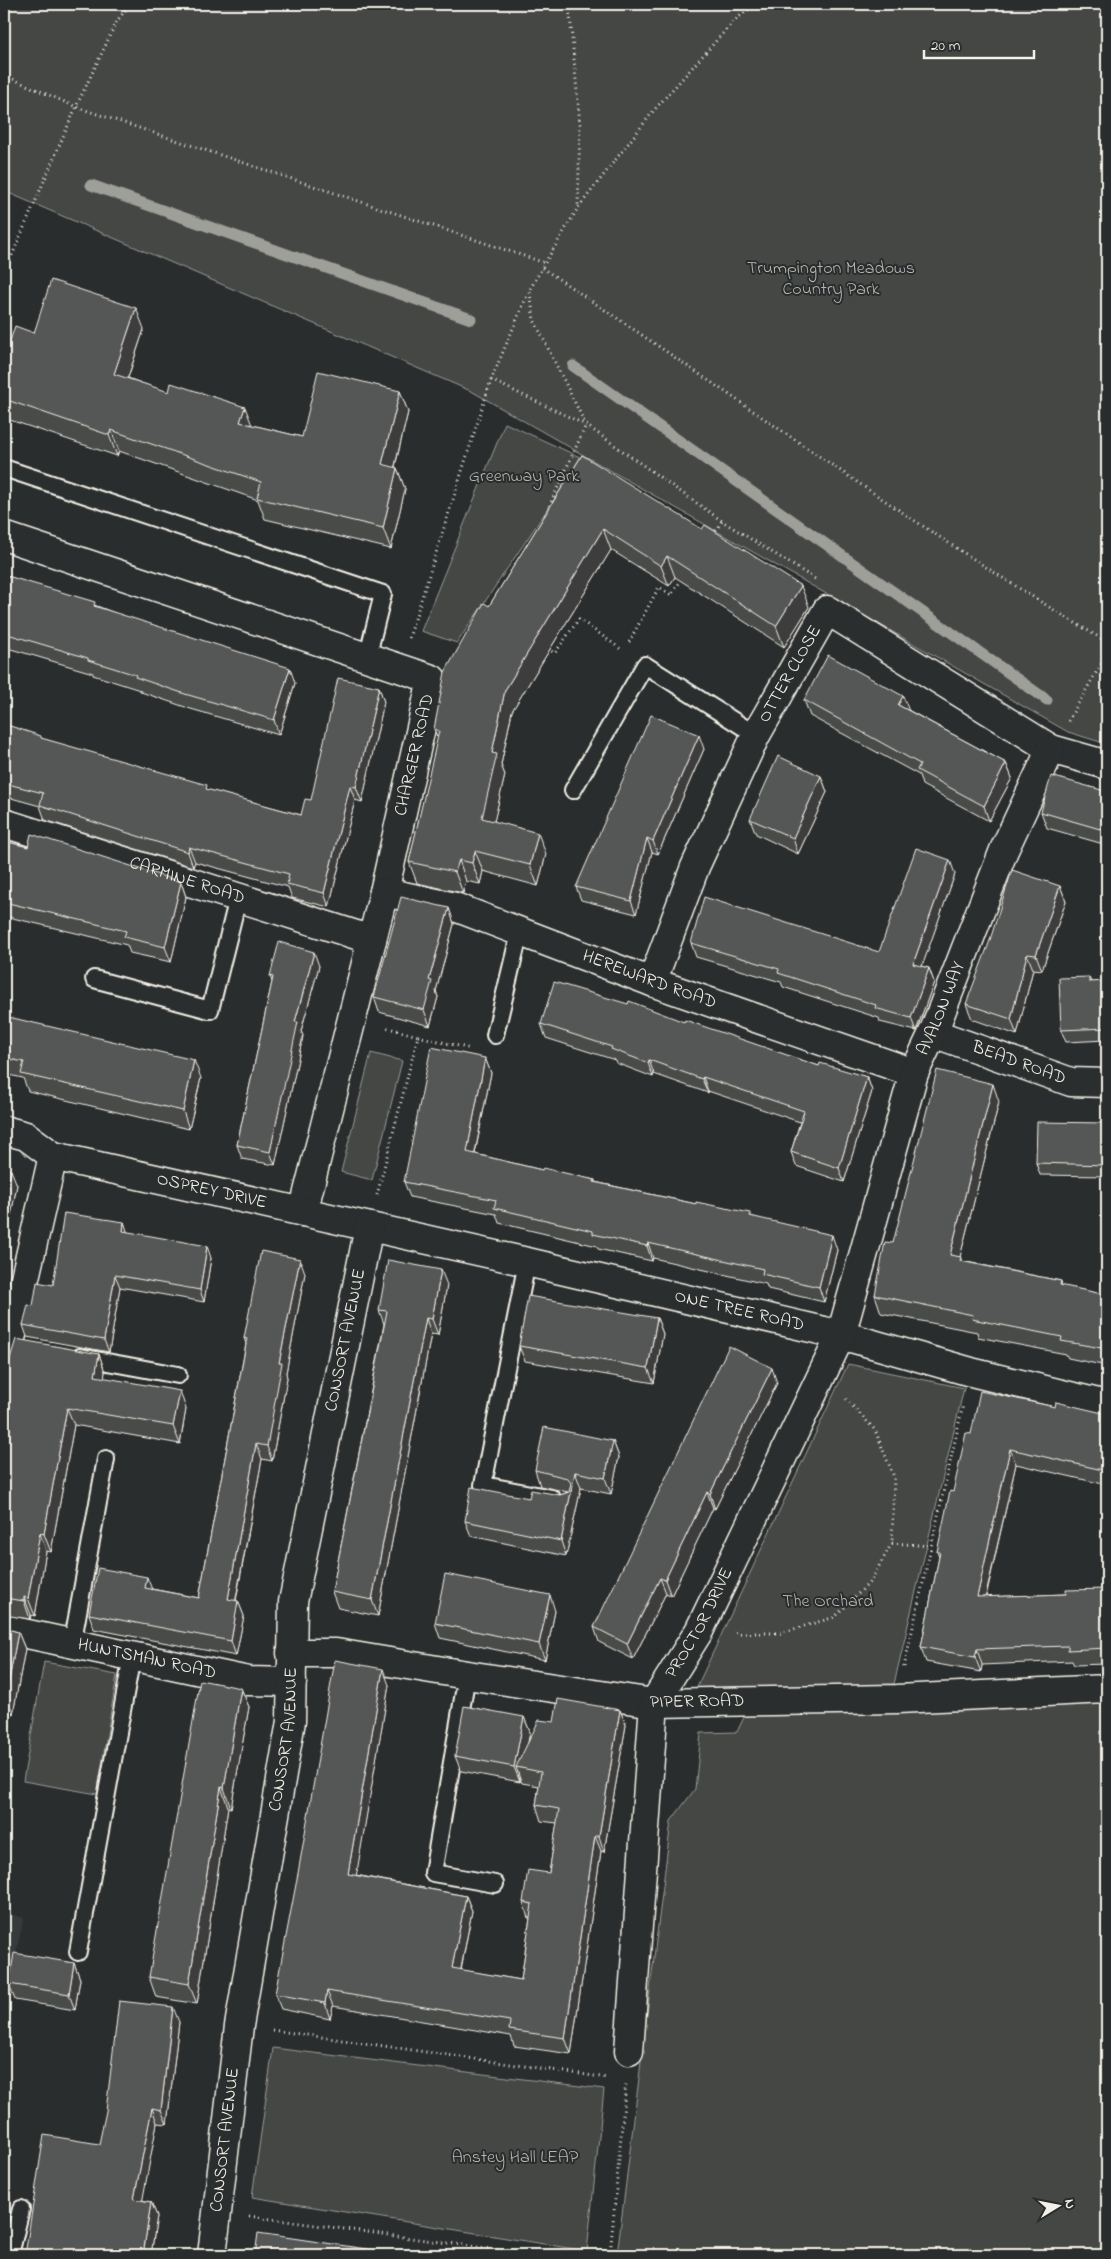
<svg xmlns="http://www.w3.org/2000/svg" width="1111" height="2259" font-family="'Indie Flower',sans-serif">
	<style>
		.built { fill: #373a3a }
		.green { fill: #444645; stroke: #9c9c96 }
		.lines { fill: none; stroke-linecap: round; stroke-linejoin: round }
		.stream { stroke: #9f9f9a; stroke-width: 11 }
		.service-casing { stroke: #f4f1e8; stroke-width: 20 }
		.minor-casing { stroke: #f4f1e8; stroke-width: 31 }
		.path { stroke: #f4f1e8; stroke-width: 3; stroke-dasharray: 1 4; stroke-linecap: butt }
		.service { stroke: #2a2d2e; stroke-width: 16 }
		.minor { stroke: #2a2d2e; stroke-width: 28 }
		.wall { fill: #494b4a; stroke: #f4f1e8 }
		.shaded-wall { fill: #3c3d3c; stroke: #f4f1e8 }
		.building { fill: #555756; stroke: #f4f1e8 }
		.labels { text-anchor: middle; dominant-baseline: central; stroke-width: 4; stroke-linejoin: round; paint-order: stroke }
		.park-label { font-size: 18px; fill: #b6b5af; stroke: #2a2d2e }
		.street-label { font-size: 18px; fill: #f4f1e8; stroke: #2a2d2e }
	</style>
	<rect width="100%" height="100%" fill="#2a2d2e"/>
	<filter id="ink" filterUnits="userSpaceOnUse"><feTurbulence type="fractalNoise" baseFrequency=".02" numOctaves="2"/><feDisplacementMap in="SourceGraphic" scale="10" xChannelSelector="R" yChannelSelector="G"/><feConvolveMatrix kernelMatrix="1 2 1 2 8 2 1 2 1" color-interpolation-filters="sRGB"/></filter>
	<g filter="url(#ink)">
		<!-- built -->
		<polygon class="built" points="4,1912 24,1918 4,2005"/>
		<!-- green -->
		<g class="green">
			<polygon points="4,4 1107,4 1107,744 1068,732 473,392 4,191 7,179 4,177"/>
			<polygon points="505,423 582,458 457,643 421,631"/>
			<polygon points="371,1053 402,1061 372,1180 341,1172"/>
			<polygon points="848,1364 964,1388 894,1684 694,1693"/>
			<polygon points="44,1662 117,1675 97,1794 23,1781"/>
			<polygon points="1107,1699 1107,2255 617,2255 671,1821 695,1789 701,1733 737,1732 745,1715"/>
			<polygon points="273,2048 604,2089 587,2251 252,2197"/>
		</g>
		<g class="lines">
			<!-- stream -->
			<g class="stream">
				<polyline points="91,185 471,319"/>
				<polyline points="573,366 1047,700"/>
			</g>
			<defs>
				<g id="service">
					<polyline points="4,468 383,594 367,658"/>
					<polyline points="573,790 645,665 756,735"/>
					<polyline points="94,979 210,1010 238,898"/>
					<polyline points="495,1035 520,931"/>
					<polyline points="527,1262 483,1485 552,1498"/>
					<polyline points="80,1357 178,1375"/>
					<polyline points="72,1645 106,1459"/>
					<polyline points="467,1675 433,1873 495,1884"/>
					<polyline points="78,1952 132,1656"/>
					<polyline points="10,2255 21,2209"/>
				</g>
				<g id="minor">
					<polyline points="4,536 432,679 384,892 303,1212"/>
					<path id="s1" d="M4,823L372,940"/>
					<path id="s2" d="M384,892L455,907L652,982L914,1073"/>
					<path id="s3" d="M652,982L695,867L756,735L827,610L1051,749L1107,765"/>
					<path id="s4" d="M933,1033L1071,1082L1107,1083"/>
					<path id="s5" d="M4,1130L26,1136L53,1156L527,1262L841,1335L971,1372L1107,1405"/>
					<polyline points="4,1369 53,1156"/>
					<path id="s6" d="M4,1629L248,1681L292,1682"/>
					<path id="s7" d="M291,1653H336L467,1675L654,1703L897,1699L1107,1689"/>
					<path id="s8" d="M629,2051L654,1703L699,1631L841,1335L914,1073L933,1033L1004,850L1051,749"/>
					<path id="s9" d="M212,2255L239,2026L291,1721L293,1602L369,1227"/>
				</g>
			</defs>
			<!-- service casing -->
			<use href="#service" class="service-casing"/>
			<!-- minor casing -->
			<use href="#minor" class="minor-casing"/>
			<!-- path -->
			<g class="path">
				<polyline points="569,4 580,124 578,208"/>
				<polyline points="1102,4 1107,17"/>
				<polyline points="4,75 76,107 545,263"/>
				<path d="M542,268C730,392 913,527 1107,642"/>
				<polyline points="4,274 76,107 117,21 130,4"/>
				<polyline points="530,292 534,320 585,423"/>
				<polyline points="491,380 586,425 722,521 815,579"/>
				<polyline points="543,520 586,425"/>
				<polyline points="713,535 722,521"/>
				<polyline points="409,638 491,380 529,291 542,268 578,208 655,109 733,22 755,4"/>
				<polyline points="629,642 659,587 671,595 682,579"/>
				<polyline points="547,649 555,653 579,619 622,650"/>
				<polyline points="1068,721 1107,654"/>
				<polyline points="418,1036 471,1049"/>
				<polyline points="377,1195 418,1036 385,1027"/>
				<polyline points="892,1543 930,1546"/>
				<polyline points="735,1633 781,1633 835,1617 870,1582 892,1543 894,1477 875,1430 846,1399"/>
				<polyline points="904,1667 963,1405"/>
				<polyline points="272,2030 608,2078"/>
				<polyline points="249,2216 536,2255"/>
				<polyline points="610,2255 626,2082"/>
			</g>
			<!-- service -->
			<use href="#service" class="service"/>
			<!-- minor -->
			<use href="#minor" class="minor"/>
		</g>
		<!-- wall -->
		<g class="wall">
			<polygon points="144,329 128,378 252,425 302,437 400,391 408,412 395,467 397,468 405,489 391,549 265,519 258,500 119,451 117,456 4,418 4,359 34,333"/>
			<polygon points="582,455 809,607 784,647 675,577 669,586 611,550 512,711 501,765 505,775 494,821 546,854 538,886 483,871 480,884 466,881 463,893 417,883 409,862 438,739 434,729 489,606"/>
			<polygon points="4,575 97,606 295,683 279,735 191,709 141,692 140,690 93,675 93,673 4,647"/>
			<polygon points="379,687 384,702 362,802 355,800 329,907 292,898 288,887 195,862 193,867 45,820 40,806 4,796 4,724 43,739 208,790 301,815 311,800"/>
			<polygon points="804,700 908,710 1006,763 1012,778 989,821 922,785 919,775 810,716"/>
			<polygon points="704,749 658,854 652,852 636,914 581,900 576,887"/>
			<polygon points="821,776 827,792 798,854 756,834 750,819"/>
			<polygon points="1105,791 1106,795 1107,795 1107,845 1047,828 1041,812"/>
			<polygon points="4,841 181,882 186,897 171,962 130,953 127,945 4,916"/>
			<polygon points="955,874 922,966 929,968 934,982 916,1031 880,1022 879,1018 783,987 781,982 696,957 691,943 879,952"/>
			<polygon points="1060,886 1066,901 1042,970 1033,969 1017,1035 972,1019 966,1004"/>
			<polygon points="449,908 454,924 436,991 438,997 430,1026 379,1012 374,997"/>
			<polygon points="319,966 301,1031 303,1036 275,1165 242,1159 237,1145 272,982 270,976"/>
			<polygon points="1089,977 1091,982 1107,981 1107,1040 1066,1042 1061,1030"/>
			<polygon points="4,1016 201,1078 189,1129 28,1091 23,1078 4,1074"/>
			<polygon points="684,1022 819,1066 867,1077 872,1091 844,1182 796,1166 791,1152 800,1122 708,1091 708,1093 654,1074 653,1077 616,1063 615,1060 546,1038 541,1024"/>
			<polygon points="485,1058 491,1073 475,1154 542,1170 595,1180 595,1182 751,1216 837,1250 824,1302 768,1289 766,1284 653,1258 652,1261 598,1249 597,1246 499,1223 496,1214 410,1197 404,1182"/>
			<polygon points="999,1102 960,1257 962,1261 1061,1281 1062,1286 1107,1295 1107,1366 1068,1358 1066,1354 978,1337 977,1332 881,1313 875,1295 893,1243"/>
			<polygon points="1107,1123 1107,1176 1040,1175 1036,1163"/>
			<polygon points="4,1168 17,1185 8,1230 4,1230"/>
			<polygon points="124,1222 127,1232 211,1258 204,1302 120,1287 109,1352 27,1337 23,1325 33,1306 53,1285"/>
			<polygon points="305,1273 286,1373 287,1378 272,1461 262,1459 236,1601 238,1601 244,1616 236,1656 94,1629 89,1614 152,1589 199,1598 246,1344 244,1338"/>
			<polygon points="447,1285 438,1335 431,1334 378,1616 338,1608 332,1592 384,1324 379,1310"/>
			<polygon points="657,1318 663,1334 654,1383 525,1361 519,1346"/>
			<polygon points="99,1354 105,1372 104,1378 186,1409 180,1444 74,1425 51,1552 46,1551 35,1616 31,1615 30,1619 4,1615 4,1365"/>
			<polygon points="777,1383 715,1509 713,1508 671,1596 666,1593 633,1659 599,1642 594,1627"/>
			<polygon points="1055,1407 1107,1414 1107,1485 1016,1464 986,1597 1066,1594 1107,1589 1107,1664 1074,1665 1072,1661 982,1665 981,1672 926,1662 921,1647 939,1557 937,1552 971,1434"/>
			<polygon points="613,1441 619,1457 611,1494 581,1488 566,1556 471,1536 465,1521 529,1498 560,1495 568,1492 540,1486 535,1470"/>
			<polygon points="555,1611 545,1660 440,1638 435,1623"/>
			<polygon points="4,1628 18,1632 25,1649 13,1714 4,1712"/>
			<polygon points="389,1685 356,1875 466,1896 472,1911 461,1970 521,1980 530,1918 528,1918 523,1902 549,1873 557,1823 541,1821 536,1805 539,1786 522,1783 520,1779 520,1782 461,1771 455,1756 524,1717 530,1732 528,1743 554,1722 620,1710 626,1725 604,1852 601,1851 571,2054 514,2046 511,2036 333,2006 330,2019 281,2009 275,1994"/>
			<polygon points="241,1688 249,1707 231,1808 228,1807 197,2004 156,1997 149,1977"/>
			<polygon points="74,1963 80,1979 75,2010 15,2000 9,1984"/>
			<polygon points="179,2022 167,2124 157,2123 142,2200 151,2202 157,2216 151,2255 99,2144"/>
		</g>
		<!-- shaded-wall -->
		<g class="shaded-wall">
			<polygon points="136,308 144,329 122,395 114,374"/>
			<polygon points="400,391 408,412 390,486 382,464"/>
			<polygon points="245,407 253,428 240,422"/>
			<polygon points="111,430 119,451 117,456 109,435"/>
			<polygon points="397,468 405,489 391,549 383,528"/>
			<polygon points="603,529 611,550 512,711 501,765 505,775 490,839 482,818 492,753 505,690"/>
			<polygon points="667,556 675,577 669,586 661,566"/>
			<polygon points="801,586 809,607 784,647 776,626"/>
			<polygon points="290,668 295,683 279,735 274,720"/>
			<polygon points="379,687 384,702 362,802 356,787"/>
			<polygon points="903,696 909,711 898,705"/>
			<polygon points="699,735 704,749 658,854 653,841"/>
			<polygon points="1006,763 1012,778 989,821 984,806"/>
			<polygon points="821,776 827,792 798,854 793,838"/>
			<polygon points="350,786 355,800 329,907 324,893"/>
			<polygon points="538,833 546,854 538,886 530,865"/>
			<polygon points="647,838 652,852 636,914 631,901"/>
			<polygon points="189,847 195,862 193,867 188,852"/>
			<polygon points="475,851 483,871 480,884 472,863"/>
			<polygon points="459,860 466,881 463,893 455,872"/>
			<polygon points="950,860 955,874 918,978 913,964"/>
			<polygon points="181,882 186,897 171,962 165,947"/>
			<polygon points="1060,886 1066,901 1042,970 1036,955"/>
			<polygon points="449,908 454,924 436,991 438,997 430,1026 424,1010 429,980"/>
			<polygon points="314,952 319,966 301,1031 303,1036 275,1165 270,1152 295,1022"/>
			<polygon points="1027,954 1033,969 1017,1035 1011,1019"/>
			<polygon points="929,968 934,982 916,1031 911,1018"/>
			<polygon points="485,1058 491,1073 472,1167 467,1152"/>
			<polygon points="194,1060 201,1078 189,1129 183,1111"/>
			<polygon points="649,1060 654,1074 653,1077 648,1063"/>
			<polygon points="703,1077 708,1091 708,1093 702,1079"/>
			<polygon points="867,1077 872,1091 844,1182 839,1168"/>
			<polygon points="993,1084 999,1102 956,1273 950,1255"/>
			<polygon points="11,1170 17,1185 8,1230 4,1219 4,1207"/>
			<polygon points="124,1222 128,1234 123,1231"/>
			<polygon points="832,1235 837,1250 824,1302 819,1287"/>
			<polygon points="648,1243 653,1258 652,1261 647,1246"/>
			<polygon points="207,1246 211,1258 204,1302 200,1290"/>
			<polygon points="300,1259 305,1273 286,1373 287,1378 272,1461 267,1446 279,1363"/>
			<polygon points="441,1270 447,1285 438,1335 432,1319"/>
			<polygon points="115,1275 120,1287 109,1352 104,1340"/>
			<polygon points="426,1318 431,1334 378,1616 372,1600"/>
			<polygon points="657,1318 663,1334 654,1383 648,1368"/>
			<polygon points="99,1354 105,1372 102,1394 95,1376"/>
			<polygon points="772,1368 777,1383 715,1509 710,1494"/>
			<polygon points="180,1391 186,1409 180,1444 173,1426"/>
			<polygon points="67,1408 74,1425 51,1552 44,1534"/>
			<polygon points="613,1441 619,1457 611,1494 605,1478"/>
			<polygon points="256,1444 262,1459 233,1614 228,1599"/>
			<polygon points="1010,1449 1016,1464 982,1612 977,1597"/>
			<polygon points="575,1472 581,1488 566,1556 561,1541"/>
			<polygon points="707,1492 713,1508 671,1596 665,1580"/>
			<polygon points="40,1533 46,1551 35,1616 28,1598"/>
			<polygon points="147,1577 153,1592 145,1588"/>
			<polygon points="660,1578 666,1593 633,1659 627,1644"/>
			<polygon points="550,1595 555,1611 545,1660 539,1644"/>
			<polygon points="24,1597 31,1615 30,1619 24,1601"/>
			<polygon points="238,1601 244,1616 236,1656 231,1641"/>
			<polygon points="18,1632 25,1649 13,1714 6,1696"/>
			<polygon points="977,1649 982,1665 981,1672 975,1657"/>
			<polygon points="383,1669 389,1685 354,1889 348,1874"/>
			<polygon points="241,1688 249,1707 231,1808 224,1788"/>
			<polygon points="620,1710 626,1725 604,1852 599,1836"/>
			<polygon points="524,1717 530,1732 523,1768 516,1767 520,1779 520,1782 514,1767"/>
			<polygon points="221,1787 228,1807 197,2004 189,1984"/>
			<polygon points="595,1836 601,1851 571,2054 565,2038"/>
			<polygon points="466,1896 472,1911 458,1984 452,1968"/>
			<polygon points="74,1963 80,1979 75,2010 69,1994"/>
			<polygon points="327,1991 333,2006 330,2019 325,2003"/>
			<polygon points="173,2007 179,2022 167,2124 161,2110"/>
			<polygon points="152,2108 157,2123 140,2214 134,2199"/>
			<polygon points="151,2202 157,2216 151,2255 143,2255"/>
		</g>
		<!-- building -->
		<g class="building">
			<polygon points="51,280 136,308 114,374 169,392 171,383 245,407 240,422 302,437 318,371 400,391 382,464 397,468 383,528 257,498 261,482 111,430 109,435 4,399 4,359 15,326 34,333"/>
			<polygon points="582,455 702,529 705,525 801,586 776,626 667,556 661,566 603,529 505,690 492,753 497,754 482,818 538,833 530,865 475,851 472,863 459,860 455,872 409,862 439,731 434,729 445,672 484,603 489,606"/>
			<polygon points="4,575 95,602 94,606 290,668 274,720 185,694 135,677 136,675 88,660 88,658 4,633"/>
			<polygon points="828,655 903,696 898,705 1006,763 984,806 917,770 920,764 804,700"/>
			<polygon points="338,678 379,687 356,787 350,786 324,893 287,884 289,874 189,847 188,852 40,805 43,793 4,783 4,724 41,736 41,738 207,785 206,789 301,815 305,799 311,800"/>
			<polygon points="651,715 699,735 653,841 647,838 631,901 576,887"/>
			<polygon points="778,756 821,776 793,838 750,819"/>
			<polygon points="1051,776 1105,791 1104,794 1107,795 1107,831 1041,812"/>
			<polygon points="31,834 181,882 165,947 124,937 126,931 4,902 4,841 28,847"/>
			<polygon points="916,848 950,860 913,964 929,968 911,1018 875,1008 876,1005 778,973 779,969 691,943 704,897 879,952"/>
			<polygon points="1012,870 1060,886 1036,955 1027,954 1011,1019 966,1004 989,943"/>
			<polygon points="401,897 449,908 429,980 432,981 424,1010 374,997"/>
			<polygon points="279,942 314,952 295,1022 298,1022 270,1152 237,1145 273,977 270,976"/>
			<polygon points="1089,977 1089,982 1107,981 1107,1028 1061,1030 1059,978"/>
			<polygon points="554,982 628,1004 629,1001 684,1022 685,1020 819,1066 820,1063 867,1077 839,1168 791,1152 804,1111 703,1077 702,1079 649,1060 648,1063 611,1049 612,1047 541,1024"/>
			<polygon points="4,1016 194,1060 183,1111 21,1074 24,1062 4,1058"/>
			<polygon points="431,1047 485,1058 467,1152 542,1170 543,1168 595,1180 594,1182 696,1204 696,1202 750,1213 750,1216 832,1235 819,1287 762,1274 763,1269 648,1243 647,1246 593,1234 593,1231 494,1208 496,1200 404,1182"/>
			<polygon points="937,1070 993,1084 950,1255 961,1257 960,1261 1061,1281 1060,1285 1107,1295 1107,1349 1061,1341 1062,1337 972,1319 973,1315 875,1295 885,1242 893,1243"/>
			<polygon points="1037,1122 1107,1123 1107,1165 1036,1163"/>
			<polygon points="4,1168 11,1170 4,1207"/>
			<polygon points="64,1213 124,1222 123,1231 207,1246 200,1290 115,1275 104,1340 23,1325 28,1305 33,1306 37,1282 53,1285"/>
			<polygon points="261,1251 300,1259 279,1363 282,1363 267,1446 256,1444 228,1599 238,1601 231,1641 89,1614 98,1568 147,1577 145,1588 199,1598 247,1339 244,1338"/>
			<polygon points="388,1260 441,1270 432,1319 426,1318 372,1600 332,1592 387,1311 379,1310"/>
			<polygon points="528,1296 657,1318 648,1368 519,1346"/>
			<polygon points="16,1339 99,1354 95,1376 180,1391 173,1426 67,1408 44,1534 40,1533 28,1598 24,1597 24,1601 4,1598 4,1365 9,1362"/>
			<polygon points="729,1346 772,1368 710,1494 707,1492 665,1580 660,1578 627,1644 594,1627"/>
			<polygon points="980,1391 1055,1407 1056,1402 1107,1414 1107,1471 1010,1449 977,1597 1066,1594 1066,1590 1107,1589 1107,1648 1068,1650 1068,1646 977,1649 975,1657 921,1647 940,1552 937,1552 950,1491 953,1492 966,1433 971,1434"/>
			<polygon points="544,1427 613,1441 605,1478 575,1472 561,1541 465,1521 471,1487 529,1498 531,1490 560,1495 569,1492 571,1483 567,1478 535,1470"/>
			<polygon points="445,1574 550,1595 539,1644 435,1623"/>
			<polygon points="4,1628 18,1632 6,1696 4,1696"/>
			<polygon points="335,1660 383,1669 348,1874 466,1896 452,1968 521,1980 532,1904 523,1902 528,1870 549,1873 559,1809 536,1805 541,1772 516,1767 539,1720 554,1722 558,1699 620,1710 599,1836 595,1836 565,2038 509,2030 510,2021 327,1991 325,2003 275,1994 297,1879"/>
			<polygon points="200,1680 241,1688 224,1788 221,1787 189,1984 149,1977"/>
			<polygon points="464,1706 524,1717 514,1767 455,1756"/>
			<polygon points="14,1953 74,1963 69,1994 9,1984"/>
			<polygon points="119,2001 173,2007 161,2110 152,2108 134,2199 151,2202 143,2255 25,2255 44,2135 99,2144 106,2111"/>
			<polygon points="258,2233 407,2255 255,2255"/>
		</g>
	</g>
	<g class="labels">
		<!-- park labels -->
		<g class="park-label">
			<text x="831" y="269">Trumpington Meadows<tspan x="831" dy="21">Country Park</tspan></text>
			<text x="524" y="477">Greenway Park</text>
			<text x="828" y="1602">The Orchard</text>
			<text x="515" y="2158">Anstey Hall LEAP</text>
		</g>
		<!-- street labels -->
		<g class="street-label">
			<text stroke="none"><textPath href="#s3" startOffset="338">OTTER CLOSE</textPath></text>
			<text transform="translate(415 755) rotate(-77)">CHARGER ROAD</text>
			<text stroke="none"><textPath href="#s1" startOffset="192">CARMINE ROAD</textPath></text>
			<text stroke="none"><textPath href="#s2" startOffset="280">HEREWARD ROAD</textPath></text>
			<text stroke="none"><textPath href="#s8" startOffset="1104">AVALON WAY</textPath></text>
			<text stroke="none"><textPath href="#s4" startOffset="91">BEAD ROAD</textPath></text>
			<text stroke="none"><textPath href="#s5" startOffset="219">OSPREY DRIVE</textPath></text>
			<text stroke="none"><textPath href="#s5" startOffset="760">ONE TREE ROAD</textPath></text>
			<text stroke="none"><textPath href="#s9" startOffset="926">CONSORT AVENUE</textPath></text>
			<text stroke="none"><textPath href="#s8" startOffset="441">PROCTOR DRIVE</textPath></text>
			<text stroke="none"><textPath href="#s6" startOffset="146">HUNTSMAN ROAD</textPath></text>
			<text stroke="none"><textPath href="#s7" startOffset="410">PIPER ROAD</textPath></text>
			<text stroke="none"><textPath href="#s9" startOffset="521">CONSORT AVENUE</textPath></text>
			<text stroke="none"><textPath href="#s9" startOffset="116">CONSORT AVENUE</textPath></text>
		</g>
	</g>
	<!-- margin -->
	<rect width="1111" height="2259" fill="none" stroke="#2a2d2e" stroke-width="20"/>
	<rect x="10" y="10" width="1091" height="2239" fill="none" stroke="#f4f1e8" stroke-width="2" filter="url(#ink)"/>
	<!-- north arrow -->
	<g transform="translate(1058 2206) rotate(80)" stroke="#2a2d2e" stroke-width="4" paint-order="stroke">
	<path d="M0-4L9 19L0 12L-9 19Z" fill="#f4f1e8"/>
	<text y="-8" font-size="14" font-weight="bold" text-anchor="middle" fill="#f4f1e8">N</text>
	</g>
	<!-- scale -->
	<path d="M924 50v8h110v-8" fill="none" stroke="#f4f1e8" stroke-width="2.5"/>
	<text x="931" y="50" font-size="15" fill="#f4f1e8" stroke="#2a2d2e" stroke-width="4" paint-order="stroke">20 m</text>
</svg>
